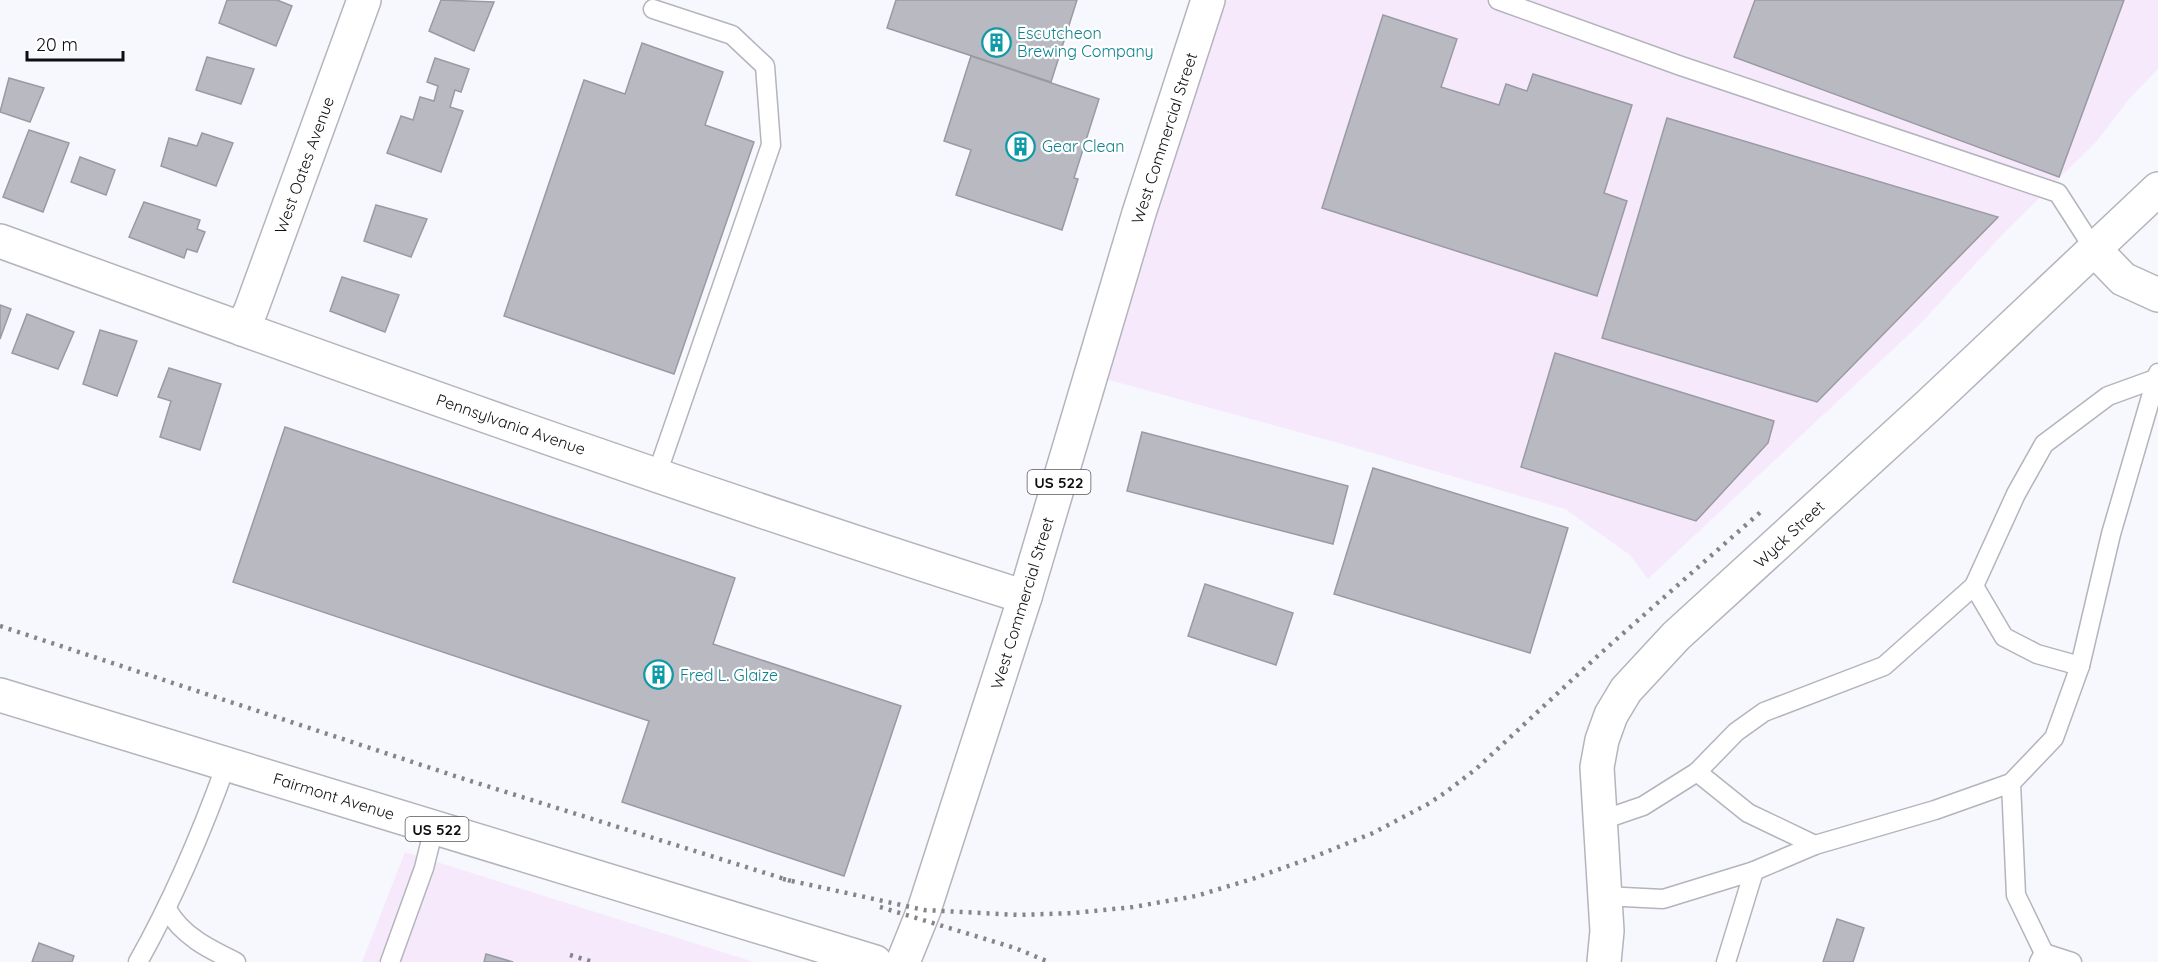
<svg xmlns="http://www.w3.org/2000/svg" width="2158" height="962" font-family="Quicksand,sans-serif">
	<style>
		.industrial { fill: #f6e9fc }
		.building { fill: #b9b9c1; stroke: #9a9aa2; stroke-width: 1.5 }
		.lines { fill: none; stroke-linecap: round; stroke-linejoin: round }
		.lane-casing { stroke: #b4b4bc; stroke-width: 21 }
		.street-casing { stroke: #b4b4bc; stroke-width: 36 }
		.secondary-casing { stroke: #b4b4bc; stroke-width: 36 }
		.primary-casing { stroke: #b4b4bc; stroke-width: 36 }
		.lane { stroke: #fff; stroke-width: 18 }
		.street { stroke: #fff; stroke-width: 33 }
		.secondary { stroke: #fff; stroke-width: 33 }
		.primary { stroke: #fff; stroke-width: 33 }
		.rail { stroke: #848489; stroke-width: 4.5; stroke-dasharray: 3 6; stroke-linecap: butt }
		.labels { text-anchor: middle; dominant-baseline: central; stroke-width: 4.5; stroke-linejoin: round; paint-order: stroke }
		.shield { fill: #fff; stroke: #575759; stroke-width: 1.5 }
		.shield-label { font-size: 15px; font-weight: bold; fill: #0f0f12 }
		.culture-label { font-size: 16px; fill: #0d838f; stroke: #fff; text-anchor: start }
		.street-label { font-size: 16px; fill: #0f0f12; stroke: #fff }
	</style>
	<rect width="100%" height="100%" fill="#f7f7fe"/>
	<!-- industrial -->
	<g class="industrial">
		<polygon points="1222,0 2158,0 2158,69 2130,98 2096,142 2003,234 1920,324 1648,579 1630,555 1565,509 1349,446 1102,378"/>
		<polygon points="405,852 754,962 362,962"/>
	</g>
	<!-- building -->
	<g class="building">
		<polygon points="227,0 277,0 292,6 276,46 219,23"/>
		<polygon points="441,0 494,2 474,51 429,31"/>
		<polygon points="896,0 1077,0 1051,82 887,28"/>
		<polygon points="1755,0 2124,0 2059,177 1734,57"/>
		<polygon points="1383,15 1457,39 1441,87 1499,105 1506,84 1527,91 1533,74 1632,105 1604,193 1627,201 1597,296 1322,208"/>
		<polygon points="642,43 723,72 705,125 754,142 674,374 504,316 584,80 625,94"/>
		<polygon points="971,56 1099,99 1074,178 1078,179 1062,230 956,195 971,150 944,141"/>
		<polygon points="207,57 254,69 241,104 196,90"/>
		<polygon points="435,58 469,69 461,92 455,90 450,107 463,111 441,172 387,153 401,116 413,120 420,97 434,101 438,86 427,82"/>
		<polygon points="9,78 44,88 30,122 0,112"/>
		<polygon points="1667,118 1998,217 1817,402 1602,338"/>
		<polygon points="29,130 69,143 43,212 3,197"/>
		<polygon points="202,133 233,143 216,186 161,166 169,138 197,146"/>
		<polygon points="80,157 115,170 106,195 71,182"/>
		<polygon points="144,202 200,220 197,229 205,232 197,252 187,249 184,258 129,237"/>
		<polygon points="376,205 427,219 411,257 364,241"/>
		<polygon points="342,277 399,295 385,332 330,311"/>
		<polygon points="0,305 11,309 0,339"/>
		<polygon points="27,314 74,332 58,369 12,353"/>
		<polygon points="100,330 137,341 117,396 83,384"/>
		<polygon points="1555,353 1774,421 1768,443 1696,521 1521,467"/>
		<polygon points="169,368 221,384 200,450 160,437 171,401 158,397"/>
		<polygon points="285,427 735,578 713,644 901,706 844,876 622,802 649,721 233,582"/>
		<polygon points="1142,432 1348,486 1333,544 1127,491"/>
		<polygon points="1373,468 1568,528 1530,653 1334,594"/>
		<polygon points="1205,584 1293,613 1276,665 1188,636"/>
		<polygon points="1837,919 1864,928 1853,962 1823,962"/>
		<polygon points="39,943 74,956 72,962 32,962"/>
		<polygon points="486,954 513,962 484,962"/>
	</g>
	<g class="lines">
		<defs>
			<g id="lane">
				<polyline points="1498,0 1681,66 2058,193 2094,249"/>
				<polyline points="653,9 732,35 765,66 771,145 657,474"/>
				<polyline points="1974,586 2004,637 2037,654 2080,666"/>
				<polyline points="1697,772 1748,813 1815,845"/>
				<polyline points="2011,783 2016,895 2044,953"/>
				<polyline points="1599,821 1643,806 1697,772 1736,732 1764,712 1884,666 1974,586 2016,494 2044,444 2108,396 2155,379"/>
				<polyline points="1754,871 1815,845 1935,810 2011,783 2054,738 2080,666 2111,534 2158,373"/>
				<polyline points="1604,896 1663,899 1754,871 1726,962"/>
				<path d="M167,909C182,936 209,949 236,962"/>
				<path d="M138,962C174,898 202,832 227,762"/>
				<polyline points="390,962 424,868 434,828"/>
				<polyline points="2039,962 2044,953 2072,962"/>
			</g>
			<g id="street">
				<path d="M0,241C340,365 680,488 1025,597"/>
				<polyline points="242,329 251,310 364,0"/>
			</g>
			<g id="secondary">
				<polyline points="2094,249 2123,279 2158,295"/>
				<polyline points="1604,962 1607,931 1597,767 1602,740 1611,715 1626,690 1676,636 1930,404 2158,189"/>
			</g>
			<g id="primary">
				<polyline points="0,695 875,962"/>
				<polyline points="903,962 924,910 1025,597 1139,213 1208,0"/>
			</g>
		</defs>
		<!-- lane casing -->
		<use href="#lane" class="lane-casing"/>
		<!-- street casing -->
		<use href="#street" class="street-casing"/>
		<!-- secondary casing -->
		<use href="#secondary" class="secondary-casing"/>
		<!-- primary casing -->
		<use href="#primary" class="primary-casing"/>
		<!-- lane -->
		<use href="#lane" class="lane"/>
		<!-- street -->
		<use href="#street" class="street"/>
		<!-- secondary -->
		<use href="#secondary" class="secondary"/>
		<!-- primary -->
		<use href="#primary" class="primary"/>
		<!-- rail -->
		<g class="rail">
			<polyline points="0,626 461,778 791,881"/>
			<polyline points="783,879 924,910 1019,915 1074,913 1133,907 1196,896 1252,879 1311,858 1373,833 1428,804 1446,792 1476,769 1602,652 1764,509"/>
			<polyline points="880,907 1015,948 1049,962"/>
			<polyline points="570,955 593,962"/>
		</g>
	</g>
	<!-- icons -->
	<defs>
		<symbol id="building-ring" viewBox="-11 -11 22 22"><circle r="9.5" fill="#fff" stroke="#0f9aa8" stroke-width="1.5"/><path d="M-4-6H4V6H1V3H-1V6H-4ZM-2.5-4.3h1.7v1.8h-1.7ZM.8-4.3h1.7v1.8H.8ZM-2.5-1h1.7V.8h-1.7ZM.8-1h1.7V.8H.8Z" fill="#0f9aa8"/></symbol>
	</defs>
	<g fill-rule="evenodd">
		<use href="#building-ring" x="980" y="26" width="33" height="33"/>
		<use href="#building-ring" x="1004" y="130" width="33" height="33"/>
		<use href="#building-ring" x="642" y="658" width="33" height="33"/>
	</g>
	<g class="labels">
		<!-- shield labels -->
		<g class="shield">
			<rect x="1027.5" y="470" width="63" height="24" rx="4.5"/>
			<rect x="405.5" y="817" width="63" height="24" rx="4.5"/>
		</g>
		<g class="shield-label">
			<text x="1059" y="482">US 522</text>
			<text x="437" y="829">US 522</text>
		</g>
		<!-- culture labels -->
		<g class="culture-label">
			<text x="1017" y="33">Escutcheon<tspan x="1017" dy="18">Brewing Company</tspan></text>
			<text x="1042" y="146">Gear Clean</text>
			<text x="680" y="675">Fred L. Glaize</text>
		</g>
		<!-- street labels -->
		<g class="street-label">
			<text transform="translate(1164 138) rotate(-72)">West Commercial Street</text>
			<text transform="translate(304 165) rotate(-70)">West Oates Avenue</text>
			<text transform="translate(511 424) rotate(19)">Pennsylvania Avenue</text>
			<text transform="translate(1789 534) rotate(-43)">Wyck Street</text>
			<text transform="translate(1022 603) rotate(-73)">West Commercial Street</text>
			<text transform="translate(334 796) rotate(17)">Fairmont Avenue</text>
		</g>
	</g>
	<!-- scale -->
	<path d="M27 51v9h96v-9" fill="none" stroke="#0f0f12" stroke-width="3"/>
	<text x="36" y="51" font-size="18" fill="#0f0f12" stroke="#ffffff" stroke-width="4.5" paint-order="stroke">20 m</text>
</svg>
